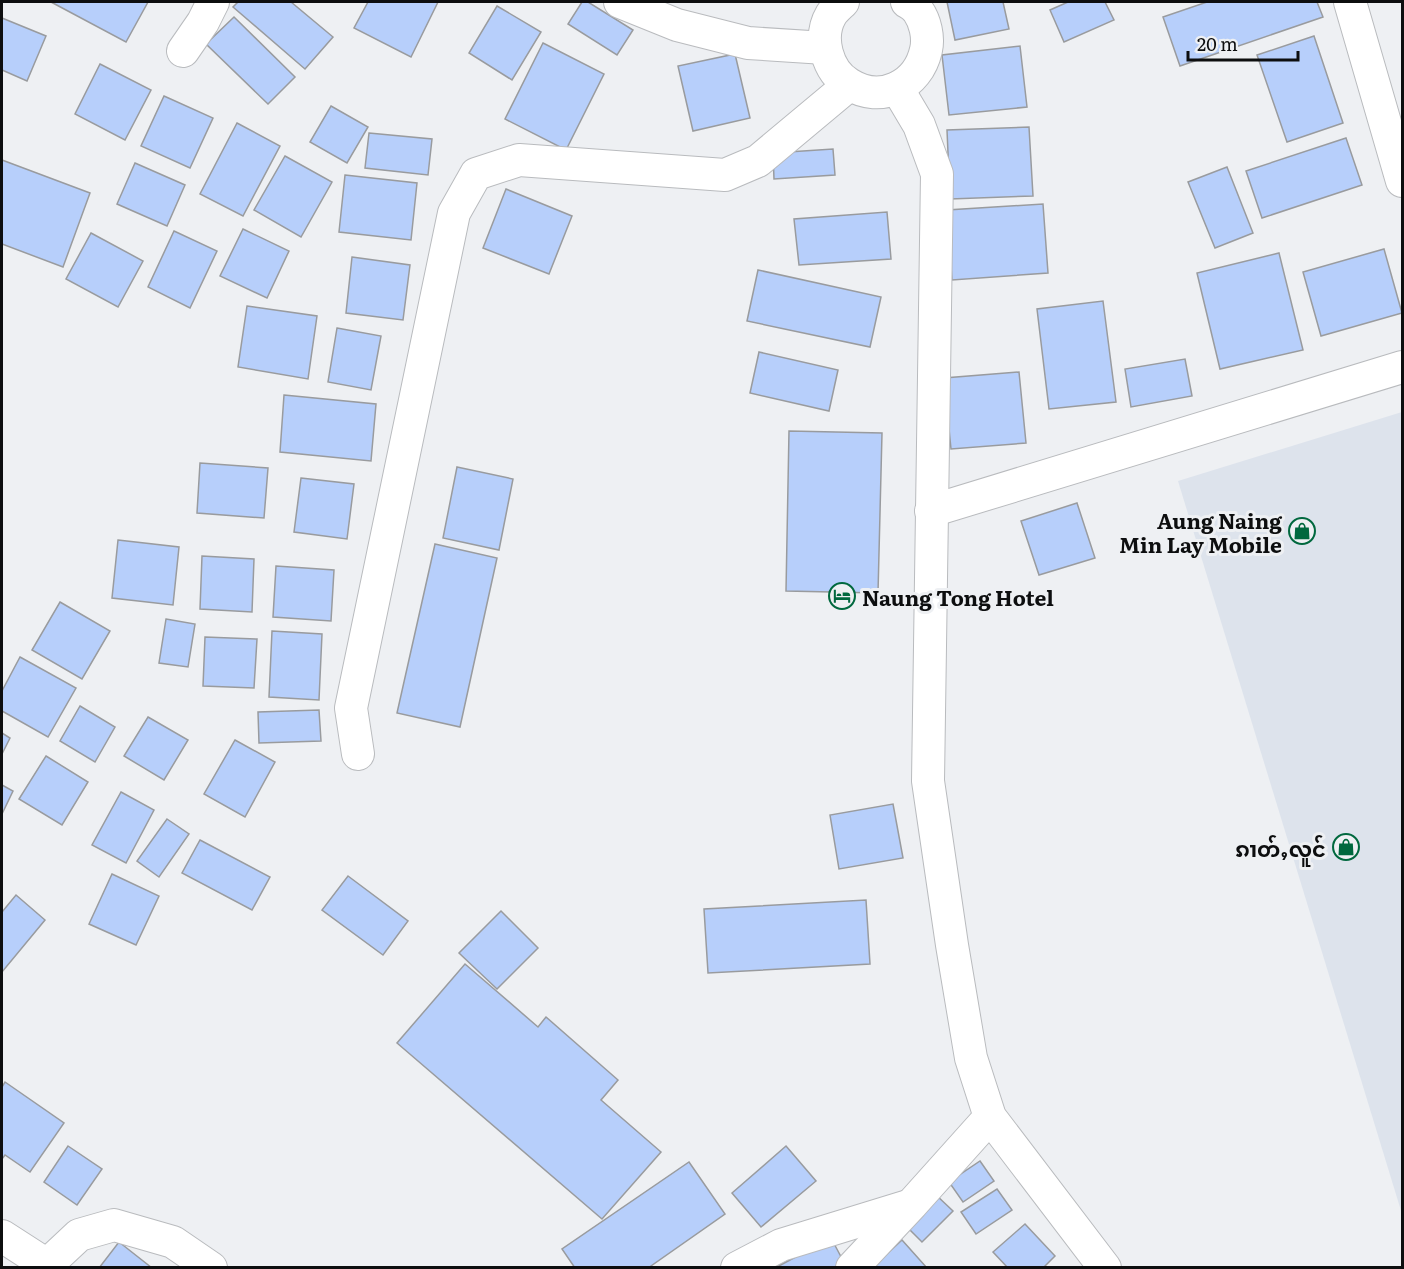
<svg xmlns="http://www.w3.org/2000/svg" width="1404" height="1269" font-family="Literata,'Noto Sans Myanmar',serif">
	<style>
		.built { fill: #dde3ec }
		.building { fill: #b7cffb; stroke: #999b9e; stroke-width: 1.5 }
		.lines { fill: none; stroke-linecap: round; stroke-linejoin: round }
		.minor-casing { stroke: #b9bbbe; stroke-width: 34 }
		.minor { stroke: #fff; stroke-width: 32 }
		.labels { text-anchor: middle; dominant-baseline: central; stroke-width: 6; stroke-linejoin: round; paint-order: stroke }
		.poi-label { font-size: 21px; font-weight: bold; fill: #0d0e0f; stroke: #eef0f3; text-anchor: end }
	</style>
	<rect width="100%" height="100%" fill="#eef0f3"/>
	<!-- built -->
	<polygon class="built" points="1402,412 1402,1214 1178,481"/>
	<!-- building -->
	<g class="building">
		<polygon points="51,2 148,2 126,42"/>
		<polygon points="238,2 291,2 333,37 305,69 233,7"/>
		<polygon points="368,2 438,2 411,57 354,28"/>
		<polygon points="582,2 588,2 633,30 617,55 568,24"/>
		<polygon points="947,2 1003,2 1009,29 955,40"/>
		<polygon points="1068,2 1105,2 1114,20 1064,42 1050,10"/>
		<polygon points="1207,2 1317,2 1323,17 1180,66 1163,17"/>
		<polygon points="497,6 541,32 512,80 469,53"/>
		<polygon points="234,17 295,77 268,104 206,44"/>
		<polygon points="2,18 46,36 27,81 2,70"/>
		<polygon points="1314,36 1343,123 1287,142 1257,55"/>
		<polygon points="543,43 604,74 566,150 505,119"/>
		<polygon points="1020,46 1027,107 949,115 942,55"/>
		<polygon points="735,54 750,118 693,131 678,66"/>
		<polygon points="100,64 151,90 125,140 75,114"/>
		<polygon points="164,96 213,118 190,168 141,146"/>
		<polygon points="331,106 368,127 347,163 310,142"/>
		<polygon points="237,123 280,146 243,216 200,194"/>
		<polygon points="1029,127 1033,196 950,199 947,130"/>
		<polygon points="369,133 432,139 428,175 365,168"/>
		<polygon points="1346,138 1362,185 1262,218 1246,171"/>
		<polygon points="833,149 835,175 774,179 773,153"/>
		<polygon points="285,156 332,182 301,237 254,210"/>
		<polygon points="2,160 90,193 63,267 2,244"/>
		<polygon points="135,163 185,185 167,226 117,204"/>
		<polygon points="1227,167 1253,233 1215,248 1188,182"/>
		<polygon points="345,175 417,183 411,240 339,232"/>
		<polygon points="506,189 572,216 549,274 483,248"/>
		<polygon points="1043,204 1048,273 952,280 947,210"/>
		<polygon points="887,212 891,259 799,265 794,219"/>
		<polygon points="243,229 289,251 267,298 220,276"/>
		<polygon points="174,231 217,251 190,308 148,287"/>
		<polygon points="91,233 143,261 118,307 66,279"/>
		<polygon points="1384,249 1402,313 1321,336 1303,272"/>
		<polygon points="1279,253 1303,350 1220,369 1197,273"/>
		<polygon points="352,257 410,265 403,320 346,313"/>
		<polygon points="758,270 881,297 870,347 747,321"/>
		<polygon points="1103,301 1116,402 1049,409 1037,309"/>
		<polygon points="247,306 317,316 308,379 238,367"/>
		<polygon points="337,328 381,336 371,390 328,382"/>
		<polygon points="759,352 838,370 829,411 750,393"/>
		<polygon points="1185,359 1192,396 1131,407 1125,369"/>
		<polygon points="1019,372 1026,443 951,449 944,378"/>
		<polygon points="284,395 376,404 371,461 280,452"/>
		<polygon points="789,431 882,433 878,593 786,591"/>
		<polygon points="200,463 268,468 264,518 197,513"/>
		<polygon points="457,467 513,479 499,550 443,538"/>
		<polygon points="301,478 354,484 347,539 294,532"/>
		<polygon points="1077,503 1095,558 1039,575 1021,521"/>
		<polygon points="118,540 179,547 173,605 112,598"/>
		<polygon points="435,544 497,558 460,727 397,713"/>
		<polygon points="202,556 254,559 252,612 200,609"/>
		<polygon points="276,566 334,570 331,621 273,617"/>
		<polygon points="60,602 110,631 82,679 32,650"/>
		<polygon points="166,619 195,624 188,667 159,663"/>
		<polygon points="272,631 322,634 319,700 269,697"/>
		<polygon points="205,637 257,639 254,688 203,686"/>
		<polygon points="20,657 76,688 48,737 2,711 2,691"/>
		<polygon points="80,706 115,727 95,762 60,741"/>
		<polygon points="319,710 321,741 259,743 258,712"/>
		<polygon points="148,717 188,740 164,780 124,756"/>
		<polygon points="2,733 10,738 2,754"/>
		<polygon points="235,740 275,762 245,817 204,794"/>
		<polygon points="46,756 88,782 62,825 19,799"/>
		<polygon points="2,785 13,791 2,814"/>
		<polygon points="121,792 154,810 126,863 92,845"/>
		<polygon points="893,804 903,858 839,869 830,815"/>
		<polygon points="167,819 189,834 159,877 137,861"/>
		<polygon points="200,840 270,877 252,910 182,873"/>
		<polygon points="112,874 159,896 136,945 89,924"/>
		<polygon points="348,876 408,921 383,955 322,910"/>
		<polygon points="16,895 45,920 2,972 2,912"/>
		<polygon points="866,900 870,964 708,973 704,909"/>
		<polygon points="501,911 538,948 497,989 459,953"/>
		<polygon points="465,964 538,1027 546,1017 618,1080 601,1100 661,1152 602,1219 397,1043"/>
		<polygon points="5,1082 64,1123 30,1172 5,1155 2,1159 2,1087"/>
		<polygon points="68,1146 102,1169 77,1205 44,1182"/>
		<polygon points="786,1146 816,1181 761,1227 732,1193"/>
		<polygon points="980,1161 994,1181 963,1202 949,1182"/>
		<polygon points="689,1162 725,1214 648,1268 575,1268 562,1249"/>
		<polygon points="997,1189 1012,1210 976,1234 961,1212"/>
		<polygon points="935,1194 953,1211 922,1242 905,1225"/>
		<polygon points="1025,1224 1055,1256 1043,1268 1008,1268 993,1252"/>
		<polygon points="831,1238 847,1268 775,1268"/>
		<polygon points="902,1240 927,1268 877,1268 875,1265"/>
		<polygon points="119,1242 152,1268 99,1268"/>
	</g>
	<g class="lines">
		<defs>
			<g id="minor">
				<polyline points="620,2 677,25 748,43 825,48"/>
				<path d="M843,2C839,6 834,10 831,15C818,37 827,71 849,84C881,104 918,86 926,50C929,37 925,21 918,11C915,7 911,4 907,2"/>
				<polyline points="1350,2 1402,181"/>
				<polyline points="183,51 203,22 213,2"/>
				<polyline points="897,88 919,125 937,174 928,781 952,945 971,1058 990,1117 1105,1268"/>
				<polyline points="931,511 1402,367"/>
				<polyline points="358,754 351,708 454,213 476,174 519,160 725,175 758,161 849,85"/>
				<polyline points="2,1236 47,1265"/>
				<polyline points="41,1268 47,1265 79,1235 114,1225 173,1242 211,1268"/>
				<polyline points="737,1268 781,1245 908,1206"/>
				<polyline points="852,1268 912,1204 990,1117"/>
			</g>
		</defs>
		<!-- minor casing -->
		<use href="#minor" class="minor-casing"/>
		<!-- minor -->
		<use href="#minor" class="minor"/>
	</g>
	<!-- icons -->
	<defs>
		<symbol id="shop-ring" viewBox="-11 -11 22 22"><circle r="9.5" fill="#eef0f3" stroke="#00683e" stroke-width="1.5"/><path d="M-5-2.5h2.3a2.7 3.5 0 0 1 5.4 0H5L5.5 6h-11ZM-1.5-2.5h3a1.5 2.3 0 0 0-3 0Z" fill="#00683e"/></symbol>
		<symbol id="hotel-ring" viewBox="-11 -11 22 22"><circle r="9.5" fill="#eef0f3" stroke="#00683e" stroke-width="1.5"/><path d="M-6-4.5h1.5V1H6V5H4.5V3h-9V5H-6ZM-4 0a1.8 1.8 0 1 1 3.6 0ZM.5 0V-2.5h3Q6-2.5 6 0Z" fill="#00683e"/></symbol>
	</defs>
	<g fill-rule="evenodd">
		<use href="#shop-ring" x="1287" y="516" width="30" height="30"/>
		<use href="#hotel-ring" x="827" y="581" width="30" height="30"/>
		<use href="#shop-ring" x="1331" y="832" width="30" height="30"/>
	</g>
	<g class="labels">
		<!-- poi labels -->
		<g class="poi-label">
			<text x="1282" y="519">Aung Naing<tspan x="1282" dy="24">Min Lay Mobile</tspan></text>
			<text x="862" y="596" text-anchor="start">Naung Tong Hotel</text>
			<text x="1326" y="847">ၵၢတ်ႇလူင်</text>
		</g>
	</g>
	<!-- border -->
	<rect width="1404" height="1269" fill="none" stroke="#0d0e0f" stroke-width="6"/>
	<!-- scale -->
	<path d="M1188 51v9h110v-9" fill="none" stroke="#0d0e0f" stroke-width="3"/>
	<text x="1197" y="51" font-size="18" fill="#0d0e0f" stroke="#eef0f3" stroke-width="4.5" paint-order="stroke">20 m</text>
</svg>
